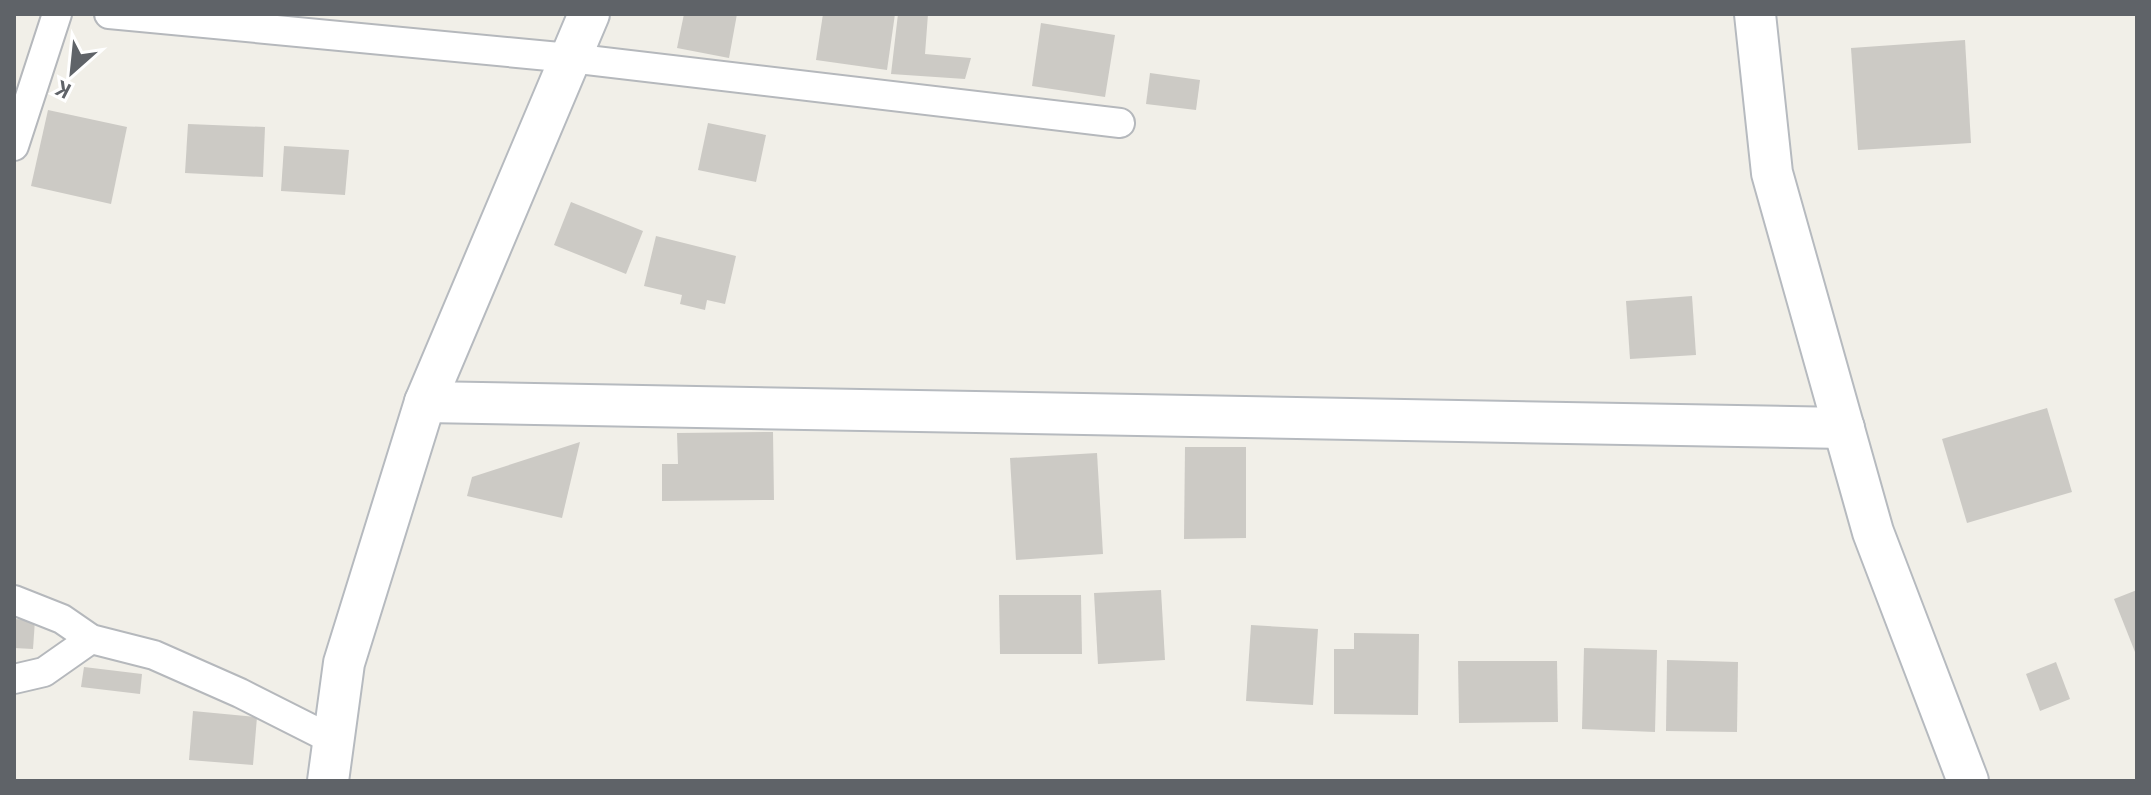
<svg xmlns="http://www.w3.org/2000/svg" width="2151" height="795" font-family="'PT Sans',sans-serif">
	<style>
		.building { fill: #cccac5 }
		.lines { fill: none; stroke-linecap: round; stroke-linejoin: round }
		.street-casing { stroke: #b5b8bc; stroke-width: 32 }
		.secondary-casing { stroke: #b6babf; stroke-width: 44 }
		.street { stroke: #fff; stroke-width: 28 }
		.secondary { stroke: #fff; stroke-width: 40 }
	</style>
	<rect width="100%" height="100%" fill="#f1efe8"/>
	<!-- building -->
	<g class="building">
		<polygon points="684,14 737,14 729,58 677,48"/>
		<polygon points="823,14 895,14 887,70 816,60"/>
		<polygon points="898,14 928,14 925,54 971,58 965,79 891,74"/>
		<polygon points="1041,23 1115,35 1105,97 1032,86"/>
		<polygon points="1965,40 1971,143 1858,150 1851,48"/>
		<polygon points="1150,73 1200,80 1196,110 1146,104"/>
		<polygon points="48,110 127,127 111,204 31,186"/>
		<polygon points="708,123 766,135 756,182 698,170"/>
		<polygon points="188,124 265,127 263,177 185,173"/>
		<polygon points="284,146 349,150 345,195 281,191"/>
		<polygon points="571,202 643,231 626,274 554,245"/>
		<polygon points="656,236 736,256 725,304 707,300 705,310 680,304 682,295 644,286"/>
		<polygon points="1692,296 1696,355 1630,359 1626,301"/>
		<polygon points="2047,408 2072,492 1967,523 1942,439"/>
		<polygon points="773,432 774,500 662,501 662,464 678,464 677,433"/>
		<polygon points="580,442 562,518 467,496 472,477"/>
		<polygon points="1185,447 1246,447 1246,538 1184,539"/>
		<polygon points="1097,453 1103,554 1016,560 1010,458"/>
		<polygon points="1161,590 1165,660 1098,664 1094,593"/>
		<polygon points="2137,590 2137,657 2114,599"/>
		<polygon points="999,595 1081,595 1082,654 1000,654"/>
		<polygon points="14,619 35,620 33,649 14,648"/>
		<polygon points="1251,625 1318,629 1313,705 1246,701"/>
		<polygon points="1354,633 1419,634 1418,715 1334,714 1334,649 1354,649"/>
		<polygon points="1584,648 1657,650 1655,732 1582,729"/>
		<polygon points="1667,660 1738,662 1737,732 1666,731"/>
		<polygon points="1458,661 1557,661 1558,722 1459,723"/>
		<polygon points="2056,662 2070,699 2040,711 2026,674"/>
		<polygon points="84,667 142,674 140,694 81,687"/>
		<polygon points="193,711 257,717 253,765 189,760"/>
	</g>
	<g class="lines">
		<defs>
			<g id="street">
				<polyline points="109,14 570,58 1120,123"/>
				<polyline points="14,146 57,14"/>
				<polyline points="14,600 62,619 91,639 154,655 240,693 333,740"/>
				<polyline points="14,679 44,672 91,639"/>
			</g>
			<g id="secondary">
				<polyline points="1755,14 1772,173 1873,532 1968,781"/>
				<polyline points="425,402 1844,428"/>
				<polyline points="328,781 344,663 425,402 589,14"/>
			</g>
		</defs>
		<!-- street casing -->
		<use href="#street" class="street-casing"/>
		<!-- secondary casing -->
		<use href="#secondary" class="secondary-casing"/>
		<!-- street -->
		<use href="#street" class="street"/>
		<!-- secondary -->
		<use href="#secondary" class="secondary"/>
	</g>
	<!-- border -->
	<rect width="2151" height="795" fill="none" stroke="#5f6368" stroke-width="32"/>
	<!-- north arrow -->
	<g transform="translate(72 72) rotate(207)" stroke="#ffffff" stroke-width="6" paint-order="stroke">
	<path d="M0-6L14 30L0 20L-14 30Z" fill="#5f6368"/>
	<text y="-12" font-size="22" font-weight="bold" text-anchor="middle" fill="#5f6368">K</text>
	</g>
</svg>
